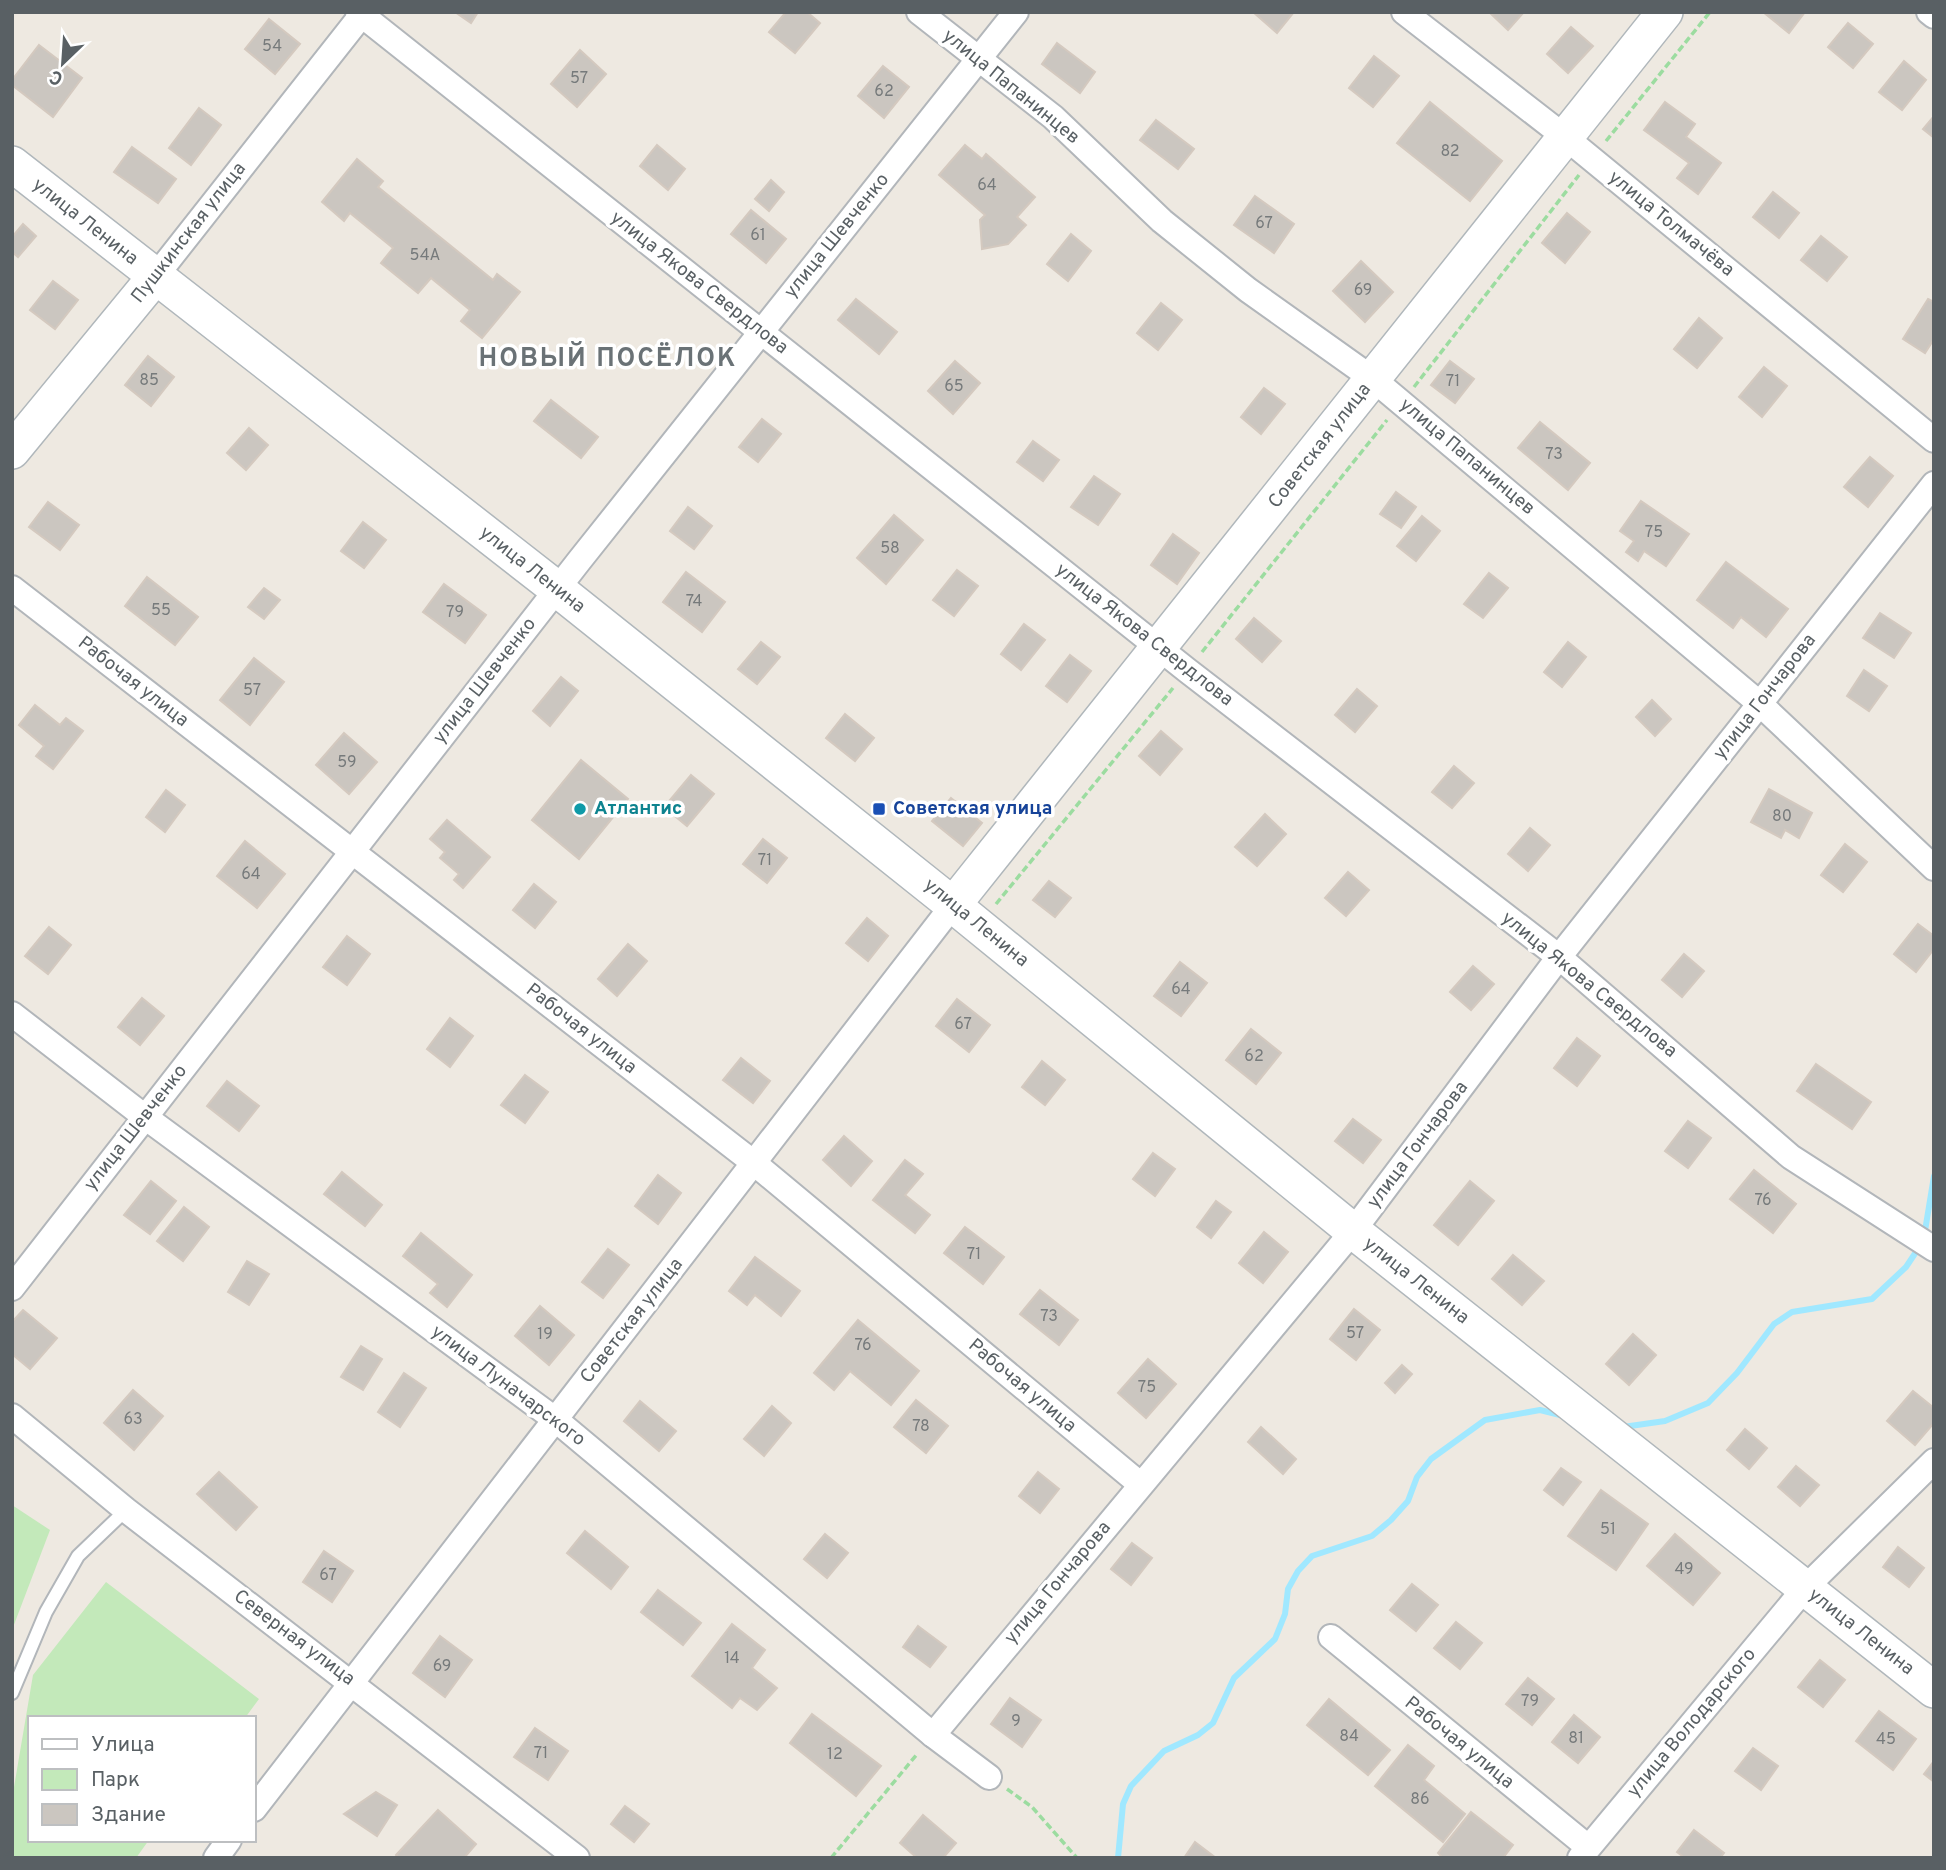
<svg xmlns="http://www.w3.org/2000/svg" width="1946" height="1870" font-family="Overpass,sans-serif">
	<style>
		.green { fill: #c3e9ba }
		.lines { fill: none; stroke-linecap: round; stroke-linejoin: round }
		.stream { stroke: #a0e8ff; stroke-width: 6 }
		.building { fill: #cbc6c0; stroke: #d4c9bf; stroke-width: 2 }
		.lane-casing { stroke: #b2b6ba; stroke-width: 16 }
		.street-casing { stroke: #b2b6ba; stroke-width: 28 }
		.secondary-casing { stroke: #b0b7bb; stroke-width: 38 }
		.path { stroke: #9cdca0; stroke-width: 3.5; stroke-dasharray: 7 3.5; stroke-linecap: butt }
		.lane { stroke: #fff; stroke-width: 12 }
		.street { stroke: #fff; stroke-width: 24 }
		.secondary { stroke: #fff; stroke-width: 35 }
		.culture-dot { fill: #0f9aa8; stroke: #fff; stroke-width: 2.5 }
		.transit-dot { fill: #1a4fb4; stroke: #fff; stroke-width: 2.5 }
		.labels { text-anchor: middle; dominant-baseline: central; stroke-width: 7; stroke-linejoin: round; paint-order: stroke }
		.number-label { font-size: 16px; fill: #767a7b }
		.street-label { font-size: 19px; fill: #596064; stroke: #fff }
		.culture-label { font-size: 19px; font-weight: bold; fill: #0d838f; stroke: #fff; text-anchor: start }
		.transit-label { font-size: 19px; font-weight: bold; fill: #164399; stroke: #fff; text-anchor: start }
		.district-label { font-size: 26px; font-weight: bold; letter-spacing: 2px; fill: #6a7276; stroke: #fff }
	</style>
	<rect width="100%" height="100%" fill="#eee9e1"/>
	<!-- green -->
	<g class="green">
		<polygon points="12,1505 50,1530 12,1630"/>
		<polygon points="106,1582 259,1699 245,1718 30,1718 30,1840 149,1840 136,1858 14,1858 12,1799 33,1675"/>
	</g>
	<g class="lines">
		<!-- stream -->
		<g class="stream">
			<polyline points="1924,1237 1934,1176"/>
			<polyline points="1623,1427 1665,1421 1708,1403 1737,1373 1774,1324 1792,1312 1872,1299 1906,1267 1920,1246"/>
			<polyline points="1118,1858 1123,1804 1131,1786 1164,1751 1198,1735 1213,1723 1234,1678 1275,1639 1285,1614 1288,1589 1298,1571 1312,1556 1372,1536 1391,1520 1408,1501 1417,1477 1431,1459 1485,1420 1540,1410 1564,1416"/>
		</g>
	</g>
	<!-- building -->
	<g class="building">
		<polygon points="455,12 478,12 471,23"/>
		<polygon points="786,12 807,12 820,23 795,53 769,32"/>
		<polygon points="1253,12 1294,12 1277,33"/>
		<polygon points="1489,12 1524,12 1508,30"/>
		<polygon points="1763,12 1805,12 1789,33"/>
		<polygon points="269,19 300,44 275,74 245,49"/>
		<polygon points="1848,23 1873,44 1853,68 1828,47"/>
		<polygon points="1571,27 1593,46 1568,73 1547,54"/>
		<polygon points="1057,43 1095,72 1080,93 1042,64"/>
		<polygon points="39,45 82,78 53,117 12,85 12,80"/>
		<polygon points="580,50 606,74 577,107 551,84"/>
		<polygon points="1374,56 1399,76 1373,107 1349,88"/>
		<polygon points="1904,61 1926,80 1902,110 1879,92"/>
		<polygon points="883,66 909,87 884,118 858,96"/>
		<polygon points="1430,102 1502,161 1470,201 1397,143"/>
		<polygon points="1665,102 1695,124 1686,137 1721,163 1698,194 1677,178 1689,163 1644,130"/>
		<polygon points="199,108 221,125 191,165 169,148"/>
		<polygon points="1934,116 1934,138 1923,129"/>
		<polygon points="1156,120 1194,149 1178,169 1140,140"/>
		<polygon points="657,145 685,169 668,190 640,166"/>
		<polygon points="965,145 982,159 986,154 1035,197 1017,217 1026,225 1008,244 982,249 980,220 985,215 939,175"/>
		<polygon points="132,147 176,179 158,203 114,172"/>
		<polygon points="357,159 383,181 378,187 493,280 497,274 520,292 482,338 461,321 470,310 431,278 418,293 381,263 393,248 350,213 344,221 322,202"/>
		<polygon points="771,180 784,192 769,211 755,199"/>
		<polygon points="1773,192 1799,213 1779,238 1753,217"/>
		<polygon points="1255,196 1294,224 1274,253 1234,225"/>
		<polygon points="751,210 786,239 766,263 731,234"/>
		<polygon points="1567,213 1590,232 1565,263 1542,243"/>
		<polygon points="23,224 36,236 18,257 12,252 12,237"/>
		<polygon points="1071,234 1091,251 1068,281 1047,264"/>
		<polygon points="1821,236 1847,257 1827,281 1801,260"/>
		<polygon points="1361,261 1393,292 1365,322 1333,291"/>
		<polygon points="53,281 78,300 55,329 30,310"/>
		<polygon points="856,299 897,332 879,354 838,320"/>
		<polygon points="1928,299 1934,302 1934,339 1925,353 1903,339"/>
		<polygon points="1161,303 1182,320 1158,350 1137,333"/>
		<polygon points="1699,318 1722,338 1697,368 1674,349"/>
		<polygon points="148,356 174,377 151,406 125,385"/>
		<polygon points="955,361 980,383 953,414 928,391"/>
		<polygon points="1450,361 1474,379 1455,403 1431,385"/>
		<polygon points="1764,367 1787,386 1762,417 1739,397"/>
		<polygon points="1264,388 1285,404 1261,434 1241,417"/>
		<polygon points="551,400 598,437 581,458 534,421"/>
		<polygon points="762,419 781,434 758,462 739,447"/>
		<polygon points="1540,422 1590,463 1568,490 1518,448"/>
		<polygon points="249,428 268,445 246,470 227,453"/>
		<polygon points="1033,441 1059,460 1043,481 1017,462"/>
		<polygon points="1870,457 1893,476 1868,507 1844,487"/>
		<polygon points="1094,476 1120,494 1098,525 1071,507"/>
		<polygon points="1396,492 1416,507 1401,528 1380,514"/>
		<polygon points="1641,501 1689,534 1666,566 1644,551 1638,561 1626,552 1634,541 1620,531"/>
		<polygon points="48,502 79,525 60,550 29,527"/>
		<polygon points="688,507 712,526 694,549 670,531"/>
		<polygon points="894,515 923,540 886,584 857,558"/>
		<polygon points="1422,516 1440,531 1416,561 1397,546"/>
		<polygon points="363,522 386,540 364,568 341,551"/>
		<polygon points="1173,534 1199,553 1177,584 1151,565"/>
		<polygon points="1726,562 1788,609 1766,637 1741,617 1733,628 1697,600"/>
		<polygon points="957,570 978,586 954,616 933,600"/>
		<polygon points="686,572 725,602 702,632 663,602"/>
		<polygon points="1489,573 1508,588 1483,618 1464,604"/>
		<polygon points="147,577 198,617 175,645 125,606"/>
		<polygon points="444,584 486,615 465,643 423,612"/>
		<polygon points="264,588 280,600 264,619 248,607"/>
		<polygon points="1880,613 1911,633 1894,658 1863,638"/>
		<polygon points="1254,618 1281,641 1262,662 1236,639"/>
		<polygon points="1024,624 1045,640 1021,670 1001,654"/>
		<polygon points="761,642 780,657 757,684 738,669"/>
		<polygon points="1568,642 1586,657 1562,687 1544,672"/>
		<polygon points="1070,655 1091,671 1067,702 1046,686"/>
		<polygon points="254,658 284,682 250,725 220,700"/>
		<polygon points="1864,670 1887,686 1869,711 1847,696"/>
		<polygon points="561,677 578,691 550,726 533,711"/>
		<polygon points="1357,689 1377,706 1355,732 1335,715"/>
		<polygon points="1652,700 1671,719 1655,736 1636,717"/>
		<polygon points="35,705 60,725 66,718 83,731 53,769 36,756 44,746 19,725"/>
		<polygon points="845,714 874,738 855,761 826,738"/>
		<polygon points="1161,731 1182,749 1160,775 1139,756"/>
		<polygon points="344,733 377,762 349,794 316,765"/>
		<polygon points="581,760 628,799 579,859 532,820"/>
		<polygon points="1454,766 1474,783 1452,808 1432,792"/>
		<polygon points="691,775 714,794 687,826 664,807"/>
		<polygon points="1769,789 1812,813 1799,838 1785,830 1781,838 1751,822"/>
		<polygon points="166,790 185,805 165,832 146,817"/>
		<polygon points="951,798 982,823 963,846 932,821"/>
		<polygon points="1265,814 1286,834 1257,866 1235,847"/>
		<polygon points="447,820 490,857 463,888 454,880 459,874 440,858 445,852 430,839"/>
		<polygon points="1530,828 1550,845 1528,871 1508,854"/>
		<polygon points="763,839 787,858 767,883 743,864"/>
		<polygon points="245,841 285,874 257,908 217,876"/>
		<polygon points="1845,844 1867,862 1843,892 1821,875"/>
		<polygon points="1348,872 1369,890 1346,916 1325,898"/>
		<polygon points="1049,881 1071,898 1055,917 1033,900"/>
		<polygon points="534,884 556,902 535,928 513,910"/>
		<polygon points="867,918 888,936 868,961 846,943"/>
		<polygon points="1918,924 1934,936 1934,949 1916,972 1894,954"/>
		<polygon points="49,927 71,945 48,974 25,956"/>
		<polygon points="347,936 370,954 347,985 323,967"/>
		<polygon points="628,944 647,961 617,996 598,979"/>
		<polygon points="1684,954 1704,971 1682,997 1662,980"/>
		<polygon points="1180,962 1207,983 1181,1016 1154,996"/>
		<polygon points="1473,966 1494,984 1471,1010 1450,992"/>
		<polygon points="142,998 164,1016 140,1045 118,1027"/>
		<polygon points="957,999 990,1025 969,1052 936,1026"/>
		<polygon points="450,1018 473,1036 450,1067 427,1049"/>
		<polygon points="1251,1029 1281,1053 1256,1084 1226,1060"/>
		<polygon points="1577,1038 1600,1056 1577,1086 1554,1068"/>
		<polygon points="741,1058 770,1081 753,1103 723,1080"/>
		<polygon points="1042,1061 1065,1080 1045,1105 1022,1087"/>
		<polygon points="1816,1064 1871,1102 1852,1129 1797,1091"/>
		<polygon points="525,1075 548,1092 525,1123 501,1105"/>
		<polygon points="227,1081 259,1106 239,1131 207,1106"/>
		<polygon points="1353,1119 1381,1140 1363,1163 1335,1141"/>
		<polygon points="1688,1121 1711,1138 1688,1168 1665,1151"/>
		<polygon points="844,1136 872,1161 851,1186 823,1160"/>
		<polygon points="1153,1153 1175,1169 1155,1196 1133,1179"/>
		<polygon points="905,1160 923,1174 905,1195 930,1215 915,1233 873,1200"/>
		<polygon points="1754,1170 1796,1204 1773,1233 1730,1199"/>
		<polygon points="342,1172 382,1205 365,1226 324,1194"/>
		<polygon points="658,1175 681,1193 658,1224 635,1206"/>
		<polygon points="151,1181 176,1201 150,1234 124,1215"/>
		<polygon points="1470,1181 1494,1201 1458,1245 1434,1225"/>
		<polygon points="1216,1201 1231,1212 1211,1238 1197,1227"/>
		<polygon points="184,1207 209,1227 183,1261 157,1241"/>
		<polygon points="965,1227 1004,1257 983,1284 944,1253"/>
		<polygon points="1264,1232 1288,1252 1263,1283 1239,1263"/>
		<polygon points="421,1233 472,1275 447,1307 430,1293 438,1284 403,1256"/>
		<polygon points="608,1249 629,1265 603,1298 582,1282"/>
		<polygon points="1513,1255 1544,1281 1522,1305 1492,1279"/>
		<polygon points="755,1257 800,1291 781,1316 755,1295 747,1305 729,1291"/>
		<polygon points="247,1261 269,1274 249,1305 228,1292"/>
		<polygon points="1040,1290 1078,1320 1059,1345 1020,1314"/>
		<polygon points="540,1306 574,1335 549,1365 515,1336"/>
		<polygon points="1354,1309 1380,1330 1356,1360 1330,1339"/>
		<polygon points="23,1310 57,1338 30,1369 12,1354 12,1322"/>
		<polygon points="858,1320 919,1371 891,1405 850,1371 834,1390 814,1373"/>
		<polygon points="1633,1334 1656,1355 1629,1385 1606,1364"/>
		<polygon points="361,1346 382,1359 363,1390 341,1377"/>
		<polygon points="1148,1359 1176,1384 1146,1418 1118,1393"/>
		<polygon points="1402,1365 1412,1374 1395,1393 1385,1383"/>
		<polygon points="404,1373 426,1388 400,1427 378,1412"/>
		<polygon points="133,1390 163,1416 134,1450 104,1423"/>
		<polygon points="1913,1391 1934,1408 1934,1423 1915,1445 1887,1421"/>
		<polygon points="916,1400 948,1426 926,1453 894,1427"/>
		<polygon points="640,1401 676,1431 659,1451 624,1421"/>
		<polygon points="772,1406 791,1423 764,1456 744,1439"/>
		<polygon points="1261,1427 1296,1459 1283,1474 1248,1442"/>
		<polygon points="1745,1429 1767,1448 1749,1469 1727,1450"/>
		<polygon points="1796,1466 1819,1485 1800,1506 1778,1487"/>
		<polygon points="1561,1468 1581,1482 1563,1505 1544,1490"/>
		<polygon points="219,1472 257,1507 236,1530 197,1494"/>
		<polygon points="1038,1472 1059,1489 1040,1513 1019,1496"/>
		<polygon points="1601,1490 1648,1524 1616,1570 1568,1536"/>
		<polygon points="585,1531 628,1567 611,1589 567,1553"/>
		<polygon points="825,1534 848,1553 827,1578 804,1559"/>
		<polygon points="1675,1534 1720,1573 1693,1605 1647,1566"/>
		<polygon points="1132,1543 1152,1558 1131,1585 1111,1569"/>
		<polygon points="1898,1547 1924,1568 1909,1587 1883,1567"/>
		<polygon points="324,1551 353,1571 332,1602 303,1582"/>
		<polygon points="1412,1584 1438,1605 1416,1631 1390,1610"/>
		<polygon points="658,1590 701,1623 683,1645 641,1612"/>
		<polygon points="1456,1622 1482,1643 1460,1669 1434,1648"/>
		<polygon points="732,1624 765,1650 752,1668 777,1688 757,1710 740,1698 732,1708 692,1676"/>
		<polygon points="918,1626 946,1647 930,1667 903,1647"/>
		<polygon points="440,1636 472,1660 445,1697 413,1673"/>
		<polygon points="1820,1660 1845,1680 1823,1707 1798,1687"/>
		<polygon points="1528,1678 1554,1699 1532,1725 1506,1704"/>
		<polygon points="1010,1698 1041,1720 1022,1747 991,1724"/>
		<polygon points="1329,1699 1390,1750 1368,1775 1307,1725"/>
		<polygon points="1879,1711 1916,1739 1893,1770 1856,1741"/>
		<polygon points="812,1714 881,1766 856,1796 790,1743"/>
		<polygon points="1574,1715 1600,1737 1578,1763 1552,1742"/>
		<polygon points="535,1728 568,1751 548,1780 514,1757"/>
		<polygon points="1408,1745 1434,1766 1424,1780 1465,1814 1443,1842 1375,1786"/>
		<polygon points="1753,1748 1778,1766 1761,1790 1735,1771"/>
		<polygon points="1934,1761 1934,1782 1924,1774"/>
		<polygon points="376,1792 397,1805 377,1836 344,1814"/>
		<polygon points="625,1806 649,1824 634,1842 611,1824"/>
		<polygon points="438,1810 476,1844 464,1858 399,1858 396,1855"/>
		<polygon points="1471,1812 1513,1845 1503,1858 1443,1858 1438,1853"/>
		<polygon points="923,1815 956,1843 943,1858 917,1858 900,1843"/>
		<polygon points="1694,1830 1724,1853 1720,1858 1685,1858 1677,1852"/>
		<polygon points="1195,1842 1216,1858 1184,1858"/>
	</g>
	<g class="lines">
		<defs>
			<polyline id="lane" points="12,1693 46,1612 78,1556 126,1510"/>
			<g id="street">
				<polyline points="358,12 1188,671 1559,957 1791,1157 1934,1249"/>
				<polyline points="919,12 1053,117 1162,221 1248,290 1373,379 1759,703 1934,868"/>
				<polyline points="1404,12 1565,137 1934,440"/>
				<polyline points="1929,12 1934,16"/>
				<polyline points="155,277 364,12"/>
				<polyline points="12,588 754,1163 1140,1484"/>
				<polyline points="12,1014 145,1117 556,1420 933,1735 989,1777"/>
				<polyline points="12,1288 579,561 1016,12"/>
				<polyline points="12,1416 126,1510 577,1858"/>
				<polyline points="1331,1637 1588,1847"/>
				<polyline points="933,1735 1353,1231 1559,957 1934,484"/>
				<polyline points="254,1809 953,905"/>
				<polyline points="216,1858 229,1840"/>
				<polyline points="1580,1858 1805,1588 1934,1461"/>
			</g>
			<g id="secondary">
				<polyline points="12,164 557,589 953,905 1353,1231 1934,1690"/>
				<polyline points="12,451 155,277"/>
				<polyline points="953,905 1665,12"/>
			</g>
		</defs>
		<!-- lane casing -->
		<use href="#lane" class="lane-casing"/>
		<!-- street casing -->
		<use href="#street" class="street-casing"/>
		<!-- secondary casing -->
		<use href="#secondary" class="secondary-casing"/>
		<!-- path -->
		<g class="path">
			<polyline points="1606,141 1710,12"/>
			<polyline points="1414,387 1579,175"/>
			<polyline points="1202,652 1387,420"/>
			<polyline points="996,904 1173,688"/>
			<polyline points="1007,1789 1032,1807 1077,1858"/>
			<polyline points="831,1858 918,1753"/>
		</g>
		<!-- lane -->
		<use href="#lane" class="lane"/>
		<!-- street -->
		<use href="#street" class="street"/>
		<!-- secondary -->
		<use href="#secondary" class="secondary"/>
	</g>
	<!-- markers -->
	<circle class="culture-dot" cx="580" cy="809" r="7"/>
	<rect class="transit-dot" x="872" y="802" width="14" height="14" rx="3.5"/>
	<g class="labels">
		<!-- number labels -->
		<g class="number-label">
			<text x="272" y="47">54</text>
			<text x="579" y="79">57</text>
			<text x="884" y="92">62</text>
			<text x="1450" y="152">82</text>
			<text x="987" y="186">64</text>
			<text x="1264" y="224">67</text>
			<text x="758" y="236">61</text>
			<text x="425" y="256">54А</text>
			<text x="1363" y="291">69</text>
			<text x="149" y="381">85</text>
			<text x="1453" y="382">71</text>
			<text x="954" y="387">65</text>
			<text x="1554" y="455">73</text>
			<text x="1654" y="533">75</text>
			<text x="890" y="549">58</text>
			<text x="694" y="602">74</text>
			<text x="161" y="611">55</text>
			<text x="455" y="613">79</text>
			<text x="252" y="691">57</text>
			<text x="347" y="763">59</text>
			<text x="1782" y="817">80</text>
			<text x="765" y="861">71</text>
			<text x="251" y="875">64</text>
			<text x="1181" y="990">64</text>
			<text x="963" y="1025">67</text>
			<text x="1254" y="1057">62</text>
			<text x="1763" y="1201">76</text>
			<text x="974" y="1255">71</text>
			<text x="1049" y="1317">73</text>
			<text x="1355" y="1334">57</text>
			<text x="545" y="1335">19</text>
			<text x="863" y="1346">76</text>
			<text x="1147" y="1388">75</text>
			<text x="133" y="1420">63</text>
			<text x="921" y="1427">78</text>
			<text x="1608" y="1530">51</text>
			<text x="1684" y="1570">49</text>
			<text x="328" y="1576">67</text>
			<text x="732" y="1659">14</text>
			<text x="442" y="1667">69</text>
			<text x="1530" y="1702">79</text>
			<text x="1016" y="1722">9</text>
			<text x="1349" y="1737">84</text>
			<text x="1576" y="1739">81</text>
			<text x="1886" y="1740">45</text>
			<text x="541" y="1754">71</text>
			<text x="835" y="1755">12</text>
			<text x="1420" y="1800">86</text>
		</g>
		<!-- street labels -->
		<g class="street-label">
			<text transform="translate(1011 87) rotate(39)">улица Папанинцев</text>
			<text transform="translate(85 222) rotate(38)">улица Ленина</text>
			<text transform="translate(1671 224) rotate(39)">улица Толмачёва</text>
			<text transform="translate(189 233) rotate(-52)">Пушкинская улица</text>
			<text transform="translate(837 236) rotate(-51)">улица Шевченко</text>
			<text transform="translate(699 283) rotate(38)">улица Якова Свердлова</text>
			<text transform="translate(1320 446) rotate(-52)">Советская улица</text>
			<text transform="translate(1467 457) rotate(40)">улица Папанинцев</text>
			<text transform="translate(532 570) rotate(38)">улица Ленина</text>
			<text transform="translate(1144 635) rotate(38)">улица Якова Свердлова</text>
			<text transform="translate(485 681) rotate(-52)">улица Шевченко</text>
			<text transform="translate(133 682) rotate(38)">Рабочая улица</text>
			<text transform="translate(1765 697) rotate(-52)">улица Гончарова</text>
			<text transform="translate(976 923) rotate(39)">улица Ленина</text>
			<text transform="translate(1589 985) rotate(39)">улица Якова Свердлова</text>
			<text transform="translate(581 1029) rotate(38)">Рабочая улица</text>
			<text transform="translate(136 1128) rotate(-52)">улица Шевченко</text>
			<text transform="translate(1418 1145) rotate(-53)">улица Гончарова</text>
			<text transform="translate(1416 1281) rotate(38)">улица Ленина</text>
			<text transform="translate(632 1321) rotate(-52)">Советская улица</text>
			<text transform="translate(508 1386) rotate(37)">улица Луначарского</text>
			<text transform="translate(1022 1386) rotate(40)">Рабочая улица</text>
			<text transform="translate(1058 1583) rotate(-50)">улица Гончарова</text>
			<text transform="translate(1861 1632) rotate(38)">улица Ленина</text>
			<text transform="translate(294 1638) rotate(37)">Северная улица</text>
			<text transform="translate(1692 1723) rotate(-50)">улица Володарского</text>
			<text transform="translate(1459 1743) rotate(39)">Рабочая улица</text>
		</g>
		<!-- culture labels -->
		<g class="culture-label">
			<text x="594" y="809">Атлантис</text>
		</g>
		<!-- transit labels -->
		<g class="transit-label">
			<text x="893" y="809">Советская улица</text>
		</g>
		<!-- district labels -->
		<g class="district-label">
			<text x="608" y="359">НОВЫЙ ПОСЁЛОК</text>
		</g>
	</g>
	<!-- border -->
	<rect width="1946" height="1870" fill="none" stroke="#596064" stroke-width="28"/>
	<!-- legend -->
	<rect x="28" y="1716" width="228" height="126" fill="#ffffff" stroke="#bdbfc1" stroke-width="2"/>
	<rect x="42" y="1739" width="35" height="10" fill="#ffffff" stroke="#bdbfc1" stroke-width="2"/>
	<text x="91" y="1751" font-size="21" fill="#596064">Улица</text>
	<rect x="42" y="1769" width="35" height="21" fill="#c3e9ba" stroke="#bdbfc1" stroke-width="2"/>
	<text x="91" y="1786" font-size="21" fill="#596064">Парк</text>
	<rect x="42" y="1804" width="35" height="21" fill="#cbc6c0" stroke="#bdbfc1" stroke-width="2"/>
	<text x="91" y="1821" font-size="21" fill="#596064">Здание</text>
	<!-- north arrow -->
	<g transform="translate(63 63) rotate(205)" stroke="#ffffff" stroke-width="5" paint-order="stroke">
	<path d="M0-5L12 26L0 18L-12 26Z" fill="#596064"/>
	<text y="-10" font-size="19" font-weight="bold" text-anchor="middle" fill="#596064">С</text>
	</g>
</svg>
